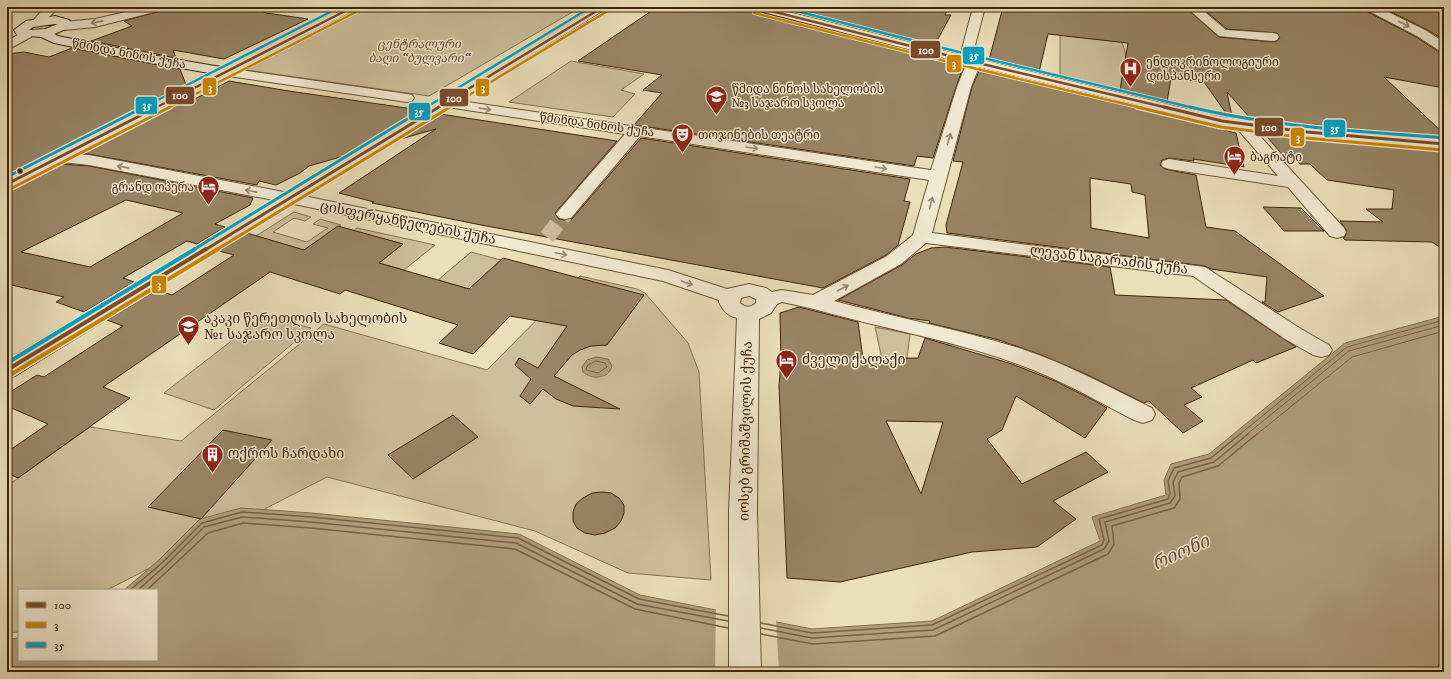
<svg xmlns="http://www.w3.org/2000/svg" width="1451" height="679" font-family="'IM FELL DW Pica','Noto Serif Georgian',serif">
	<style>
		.green { fill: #ccbf9b; stroke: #867252 }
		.water { fill: #b09f7e; stroke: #846e50 }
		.pier { fill: #e9dfb9 }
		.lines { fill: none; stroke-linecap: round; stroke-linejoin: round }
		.shore-far1 { stroke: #786244; stroke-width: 1 }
		.shore { stroke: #786244; stroke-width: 1.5 }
		.building { fill: #988565; stroke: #41240a; fill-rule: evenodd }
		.street-tunnel { stroke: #c7ba96; stroke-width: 16; stroke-dasharray: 16 8; stroke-linecap: butt }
		.street-casing { stroke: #6b5336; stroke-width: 2 }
		.secondary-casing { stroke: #41240a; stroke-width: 2 }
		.primary-casing { stroke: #41240a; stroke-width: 2 }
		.street { fill: #f1ead2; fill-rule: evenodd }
		.secondary { fill: #f1ead2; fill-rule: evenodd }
		.primary { fill: #e9dfb9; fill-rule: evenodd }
		.bus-1-far2-casing { stroke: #f1ead2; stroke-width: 4 }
		.bus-1-far1-casing { stroke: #f1ead2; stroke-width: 5.5 }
		.bus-1-casing { stroke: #f1ead2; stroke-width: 7 }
		.bus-2-far2-casing { stroke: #f1ead2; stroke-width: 4 }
		.bus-2-far1-casing { stroke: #f1ead2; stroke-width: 5.5 }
		.bus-2-casing { stroke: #f1ead2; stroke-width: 7 }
		.bus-3-far2-casing { stroke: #f1ead2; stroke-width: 4 }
		.bus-3-far1-casing { stroke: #f1ead2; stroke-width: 5.5 }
		.bus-3-casing { stroke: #f1ead2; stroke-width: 7 }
		.bus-1-far2 { stroke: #7a4b2a; stroke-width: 2.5 }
		.bus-1-far1 { stroke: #7a4b2a; stroke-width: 3 }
		.bus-1 { stroke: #7a4b2a; stroke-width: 4 }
		.bus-2-far2 { stroke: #ca8602; stroke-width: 2.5 }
		.bus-2-far1 { stroke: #ca8602; stroke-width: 3 }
		.bus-2 { stroke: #ca8602; stroke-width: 4 }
		.bus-3-far2 { stroke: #03a2c4; stroke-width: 2.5 }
		.bus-3-far1 { stroke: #03a2c4; stroke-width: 3 }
		.bus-3 { stroke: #03a2c4; stroke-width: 4 }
		.oneway { stroke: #99876e }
		.bus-dot { fill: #41240a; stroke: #f1ead2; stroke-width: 1.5 }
		.labels { text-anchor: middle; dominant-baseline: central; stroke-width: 3; stroke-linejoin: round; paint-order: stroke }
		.far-park-label { font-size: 12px; font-style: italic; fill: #644b2e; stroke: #f1ead2 }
		.far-street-label { font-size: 12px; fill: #41240a; stroke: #f1ead2 }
		.far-poi-label { font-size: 12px; fill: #41240a; stroke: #f1ead2; text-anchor: start }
		.street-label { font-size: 14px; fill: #41240a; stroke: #f1ead2 }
		.poi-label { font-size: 14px; fill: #41240a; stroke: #f1ead2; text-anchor: start }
		.near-water-label { font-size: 18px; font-style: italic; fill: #62492d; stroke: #f1ead2 }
		.line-badge { stroke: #f1ead2; stroke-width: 1.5 }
		.badge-label { font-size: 11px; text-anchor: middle; font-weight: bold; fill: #fff }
	</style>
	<rect width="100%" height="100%" fill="#e9dfb9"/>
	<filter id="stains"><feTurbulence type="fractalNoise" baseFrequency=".005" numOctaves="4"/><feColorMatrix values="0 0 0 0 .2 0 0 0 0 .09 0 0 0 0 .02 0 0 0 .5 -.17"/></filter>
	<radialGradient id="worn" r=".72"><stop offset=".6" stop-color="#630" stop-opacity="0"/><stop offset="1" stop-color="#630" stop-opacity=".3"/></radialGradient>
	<!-- green -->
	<g class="green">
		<polygon points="365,7 581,7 429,96 246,70"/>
		<polygon points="1060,35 1122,42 1126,55 1120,90 1060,77"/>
		<polygon points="571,61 644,74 621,90 635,94 613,117 509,102"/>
		<polygon points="294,212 311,217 305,221 294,218 273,232 307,242 328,228 313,224 320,219 341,225 304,250 256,236"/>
		<polygon points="357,228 435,245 404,270 379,263 403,244 353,231"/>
		<polygon points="471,252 501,260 469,289 438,280"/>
		<polygon points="580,276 637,289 645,293 688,343 699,372 711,580 628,573 535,531 327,477 107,590 19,590 19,632 7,633 7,486 90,427 181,441 324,324 487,370"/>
		<polygon points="265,315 311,328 214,410 164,393"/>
		<polygon points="875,327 910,334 907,358 882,359"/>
	</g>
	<!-- water -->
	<g class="water">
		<polygon points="1444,316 1444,672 7,672 7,639 19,638 19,660 157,660 157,590 124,590 159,560 200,519 241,508 312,513 519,534 640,595 812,629 932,621 1100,541 1092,517 1166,495 1164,480 1171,464 1209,454 1345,343"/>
		<path d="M596,357L608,359L612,366C609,379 591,380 583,372L582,367L587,360Z"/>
	</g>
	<!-- pier -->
	<polygon class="pier" points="716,608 776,620 779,672 715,672"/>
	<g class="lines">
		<!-- shore-far1 -->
		<g class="shore-far1">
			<polygon points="596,361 605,363 607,367 598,373 586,370 587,366"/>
			<polyline points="1239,435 1347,347 1444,320"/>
			<polyline points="1246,435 1349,351 1444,325"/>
			<polyline points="1256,435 1352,357 1444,331"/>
		</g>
		<!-- shore -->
		<g class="shore">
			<polyline points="130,590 162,563 202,523 242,512 312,517 518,538 639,599 728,616"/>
			<polyline points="138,590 165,566 204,527 242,517 311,522 516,543 637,604 728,621"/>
			<polyline points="147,590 208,533 243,523 311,528 515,549 635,609 728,628"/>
			<polyline points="761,623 812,633 932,625 1102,545 1104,540 1099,519 1168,499 1170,494 1168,481 1174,468 1211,458 1240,434"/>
			<polyline points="761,628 812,638 933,630 1104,549 1109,541 1105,522 1170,503 1175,496 1173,482 1178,472 1214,462 1248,434"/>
			<polyline points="761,634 813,644 935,636 1108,554 1114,544 1112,526 1174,508 1180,499 1179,483 1182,477 1218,466 1257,434"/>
		</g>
	</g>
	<!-- building -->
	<g class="building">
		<polygon points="175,7 251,7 266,13 308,19 224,59 173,50 176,58 91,41 132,26 124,21"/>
		<polygon points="657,7 748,7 751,10 964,65 956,87 933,158 917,156 914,166 634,125 662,93 643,90 662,75 578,61"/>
		<polygon points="775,7 949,7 945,15 951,15 934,46"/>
		<polygon points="1003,7 1185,7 1219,37 1273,42 1277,41 1280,38 1277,33 1227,29 1201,7 1362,7 1364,10 1416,37 1439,52 1444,53 1444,88 1384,77 1444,134 1444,137 1251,119 1227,92 1232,117 1228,116 1204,82 1171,78 1167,102 1120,91 1128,43 1048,34 1039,72 989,60"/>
		<polygon points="1381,7 1444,7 1444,40 1426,29"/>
		<polygon points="72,48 180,69 186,85 7,175 7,54 24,52 49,57"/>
		<path d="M980,69L1165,113L1164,114L1236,133L1244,167L1193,159L1194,161L1169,158L1162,160L1160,165L1163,168L1169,170L1196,175L1206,227L1235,231L1324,296L1278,312L1262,302H1265L1267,277L1211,269L1205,266L947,233L946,225L963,162L953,161L972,87ZM1090,178L1131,184L1132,192L1145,195L1149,238L1091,228Z"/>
		<polygon points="229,81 289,91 420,110 344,156 309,166 300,173 276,185 259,181 257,185 83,153 190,98 191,101"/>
		<polygon points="440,114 617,141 555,213 559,219 565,220 572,219 641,138 910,179 904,201 910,202 898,245 886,255 823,288 481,225 372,203 374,202 339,193 436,129 397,140"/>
		<polygon points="1263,132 1307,138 1444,150 1444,250 1432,242 1345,240 1343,238 1345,237 1347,231 1340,221 1383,222 1366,209 1392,209 1394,190 1327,180 1310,164 1300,164 1296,159 1285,158"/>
		<path d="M63,164L89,166L253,198L250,205L215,224L225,227L197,244L187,241L123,278L134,282L84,312L56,302L64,297L7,284V190L14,189ZM126,200L183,213L90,267L21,252Z"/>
		<polygon points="1263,207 1301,208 1324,231 1284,231"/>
		<polygon points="338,226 403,244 379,263 469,289 503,258 644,295 607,345 591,346 580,350 572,355 554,376 620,409 573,406 556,399 543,389 530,404 520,396 531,379 515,365 519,358 538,368 567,326 510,316 473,354 439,343 458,325 345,290 340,294 270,272 103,387 130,398 18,478 7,473 7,452 48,424 7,406 7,394 37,375 44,377 123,326 107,320 157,290 172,295 234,255 219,251 247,233 304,250"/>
		<polygon points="945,247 1110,267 1115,295 1226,300 1296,347 1256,363 1253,360 1191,388 1202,397 1184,405 1203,421 1183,433 1149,401 1144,403 1088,375 1039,354 999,340 929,323 930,321 908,318 838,300 902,265 916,254 931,248"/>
		<path d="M799,307L858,322L863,359L918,358L925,338L1012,364L1055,381L1095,401L1107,408L1085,438L1016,396L1002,430L987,439L1022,484L1086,452L1108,472L1053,501L1076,519L1037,547L972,552L840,582L787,578L779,386L781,361L780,313ZM886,421L943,422L921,494Z"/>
		<polygon points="453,415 478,437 413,479 388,455"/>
		<polygon points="223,430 272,440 201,519 148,507"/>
		<polygon points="602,492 611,493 619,498 624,505 624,513 621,521 615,528 605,533 595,535 585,533 577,528 573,521 573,512 576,504 583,498 592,493"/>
	</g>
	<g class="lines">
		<!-- street-tunnel -->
		<polyline class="street-tunnel" points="547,237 565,214"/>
		<defs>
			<g id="street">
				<polygon points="45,7 59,7 42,24 34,24 32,22"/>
				<polygon points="148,7 168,7 166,9 95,27 64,30 60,29 58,26 60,23 64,22 95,19"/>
				<path d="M973,7H985L973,53L981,62L971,87L932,233L1205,267L1301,329L1329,345L1332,350L1329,355L1321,357L1313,355L1285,339L1193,276L926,243L901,264L834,301C897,318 960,329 1022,349C1067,364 1109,387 1152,408L1155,414L1152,420L1143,423L1134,420C1108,407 1083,392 1056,380C999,353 937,340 876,325C845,318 814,308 782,302L777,304L771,313L759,319L757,511L761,672H729V511L737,318C728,316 723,311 719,302V300L663,281L289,203L89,165L53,161L51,158L53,155L59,153L89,155L289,193L668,270L727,289L749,284L766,288L772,292L782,290L813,295L887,256L913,235L929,180L640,136L571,218L565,219L559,218L556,214L559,210L625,134L447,107L442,106L440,103L442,100L447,99L931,170L957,87L967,62L961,53ZM749,296L756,299V303C750,308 746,308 740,303L741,298Z"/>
				<polygon points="1186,7 1199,7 1226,30 1273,33 1277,34 1279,37 1277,40 1273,41 1219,36"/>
				<polygon points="1363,7 1378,7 1425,30 1444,42 1444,52 1440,51 1417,36 1365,9"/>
				<polygon points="27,30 31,31 33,34 31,37 7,50 7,41"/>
				<polygon points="227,68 407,94 412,95 414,98 412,101 407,102 222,75 220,72 222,69"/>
				<polygon points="1242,120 1247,122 1344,228 1346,232 1344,236 1337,238 1330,236 1288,187 1169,169 1163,167 1161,164 1163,161 1169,159 1278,176 1234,125 1237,122"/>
			</g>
			<g id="secondary">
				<polygon points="749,7 769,7 974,58 1222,117 1307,127 1444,139 1444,149 1307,137 1222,125 974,66 751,9"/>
				<path d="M55,16L69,20L72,23L66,29L54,34L58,36L151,55L227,68L232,69L234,72L232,75L227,76L151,63L54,43L41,37L17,35L14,30L26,21ZM55,24H58L45,29L29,30L33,27Z"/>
			</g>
			<g id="primary">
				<polygon points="344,7 359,7 357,9 13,188 7,189 7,177"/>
				<polygon points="595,7 609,7 15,376 7,378 7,360"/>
			</g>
		</defs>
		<!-- street casing -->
		<use href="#street" class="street-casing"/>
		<!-- secondary casing -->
		<use href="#secondary" class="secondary-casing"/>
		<!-- primary casing -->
		<use href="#primary" class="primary-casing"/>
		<!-- street -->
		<use href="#street" class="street"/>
		<!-- secondary -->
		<use href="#secondary" class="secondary"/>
		<!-- primary -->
		<use href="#primary" class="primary"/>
		<defs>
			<g id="bus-1-far2">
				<polyline points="755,7 974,62 1168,108"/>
				<polyline points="155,108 353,7"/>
				<polyline points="437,108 603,7"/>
			</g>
			<g id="bus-1-far1">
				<polyline points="1164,107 1222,121 1307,132 1444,144"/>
				<polyline points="7,184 157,107"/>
				<polyline points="205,250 439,107"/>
			</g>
			<polyline id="bus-1" points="7,370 206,249"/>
			<g id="bus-2-far2">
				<polyline points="754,13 973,68 1142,108"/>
				<polyline points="168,108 356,12"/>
				<polyline points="448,108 606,12"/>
			</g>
			<g id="bus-2-far1">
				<polyline points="1137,107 1221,127 1306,138 1443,150"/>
				<polyline points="10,189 170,107"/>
				<polyline points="216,250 450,107"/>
			</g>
			<polyline id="bus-2" points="10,375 218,249"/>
			<g id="bus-3-far2">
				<polyline points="780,7 975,56 1194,108"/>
				<polyline points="142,108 340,7"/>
				<polyline points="425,108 591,7"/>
			</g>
			<g id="bus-3-far1">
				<path d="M1190,107C1273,127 1359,131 1444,138"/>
				<polyline points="7,177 144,107"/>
				<polyline points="193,250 427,107"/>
			</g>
			<polyline id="bus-3" points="7,363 195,249"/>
		</defs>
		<!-- bus-1-far2 casing -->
		<use href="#bus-1-far2" class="bus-1-far2-casing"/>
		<!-- bus-1-far1 casing -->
		<use href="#bus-1-far1" class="bus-1-far1-casing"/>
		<!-- bus-1 casing -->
		<use href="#bus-1" class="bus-1-casing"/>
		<!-- bus-2-far2 casing -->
		<use href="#bus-2-far2" class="bus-2-far2-casing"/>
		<!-- bus-2-far1 casing -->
		<use href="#bus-2-far1" class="bus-2-far1-casing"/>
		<!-- bus-2 casing -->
		<use href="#bus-2" class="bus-2-casing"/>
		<!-- bus-3-far2 casing -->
		<use href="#bus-3-far2" class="bus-3-far2-casing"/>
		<!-- bus-3-far1 casing -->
		<use href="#bus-3-far1" class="bus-3-far1-casing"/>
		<!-- bus-3 casing -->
		<use href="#bus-3" class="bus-3-casing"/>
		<!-- bus-1-far2 -->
		<use href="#bus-1-far2" class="bus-1-far2"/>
		<!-- bus-1-far1 -->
		<use href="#bus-1-far1" class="bus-1-far1"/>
		<!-- bus-1 -->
		<use href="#bus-1" class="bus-1"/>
		<!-- bus-2-far2 -->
		<use href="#bus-2-far2" class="bus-2-far2"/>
		<!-- bus-2-far1 -->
		<use href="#bus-2-far1" class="bus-2-far1"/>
		<!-- bus-2 -->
		<use href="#bus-2" class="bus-2"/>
		<!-- bus-3-far2 -->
		<use href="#bus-3-far2" class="bus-3-far2"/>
		<!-- bus-3-far1 -->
		<use href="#bus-3-far1" class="bus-3-far1"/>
		<!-- bus-3 -->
		<use href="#bus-3" class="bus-3"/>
	</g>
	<!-- one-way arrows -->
	<defs><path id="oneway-shaft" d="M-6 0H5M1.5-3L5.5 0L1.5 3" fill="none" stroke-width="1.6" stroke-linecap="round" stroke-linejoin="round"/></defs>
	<g class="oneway">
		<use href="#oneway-shaft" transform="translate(97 22) rotate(169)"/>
		<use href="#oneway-shaft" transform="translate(1404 24) rotate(27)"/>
		<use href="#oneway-shaft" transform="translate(485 109) rotate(8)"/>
		<use href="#oneway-shaft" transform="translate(949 139) rotate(-74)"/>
		<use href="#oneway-shaft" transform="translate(752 148) rotate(9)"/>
		<use href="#oneway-shaft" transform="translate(123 167) rotate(-169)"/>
		<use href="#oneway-shaft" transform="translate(881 168) rotate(9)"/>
		<use href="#oneway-shaft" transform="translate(251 191) rotate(-169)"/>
		<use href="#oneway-shaft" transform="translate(931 203) rotate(-75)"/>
		<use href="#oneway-shaft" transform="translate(561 254) rotate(12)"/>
		<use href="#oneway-shaft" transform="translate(687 283) rotate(19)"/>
		<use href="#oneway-shaft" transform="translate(843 288) rotate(-27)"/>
	</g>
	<!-- icons -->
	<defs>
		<symbol id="hospital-pin" viewBox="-11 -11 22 30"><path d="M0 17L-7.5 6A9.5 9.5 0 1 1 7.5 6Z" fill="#8f2418" stroke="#f1ead2"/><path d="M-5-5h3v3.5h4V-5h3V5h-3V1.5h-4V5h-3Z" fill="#fff"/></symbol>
		<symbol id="school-pin" viewBox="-11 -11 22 30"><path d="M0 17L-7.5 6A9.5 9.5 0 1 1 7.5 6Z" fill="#8f2418" stroke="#f1ead2"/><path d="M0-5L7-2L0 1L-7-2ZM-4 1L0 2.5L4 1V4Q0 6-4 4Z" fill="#fff"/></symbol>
		<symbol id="theatre-pin" viewBox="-11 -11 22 30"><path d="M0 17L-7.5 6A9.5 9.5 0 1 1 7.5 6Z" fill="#8f2418" stroke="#f1ead2"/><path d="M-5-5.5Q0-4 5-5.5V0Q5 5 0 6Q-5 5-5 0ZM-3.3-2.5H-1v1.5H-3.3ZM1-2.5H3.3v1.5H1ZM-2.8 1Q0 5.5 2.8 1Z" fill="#fff"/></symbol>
		<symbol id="hotel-pin" viewBox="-11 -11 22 30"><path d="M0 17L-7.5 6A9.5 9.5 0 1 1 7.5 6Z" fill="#8f2418" stroke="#f1ead2"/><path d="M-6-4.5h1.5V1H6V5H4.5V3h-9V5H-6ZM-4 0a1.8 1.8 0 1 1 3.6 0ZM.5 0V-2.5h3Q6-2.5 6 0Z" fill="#fff"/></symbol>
		<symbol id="building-pin" viewBox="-11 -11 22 30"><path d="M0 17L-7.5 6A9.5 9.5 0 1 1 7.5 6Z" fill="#8f2418" stroke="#f1ead2"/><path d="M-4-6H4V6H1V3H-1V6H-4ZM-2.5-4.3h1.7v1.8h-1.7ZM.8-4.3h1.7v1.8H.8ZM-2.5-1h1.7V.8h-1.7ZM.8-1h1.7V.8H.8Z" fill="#fff"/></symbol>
	</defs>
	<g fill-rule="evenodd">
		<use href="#hospital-pin" x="1118" y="56" width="25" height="34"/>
		<use href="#school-pin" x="704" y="84" width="25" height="34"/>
		<use href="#theatre-pin" x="670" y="122" width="25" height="34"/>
		<use href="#hotel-pin" x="1222" y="144" width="25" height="34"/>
		<use href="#hotel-pin" x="196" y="174" width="25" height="34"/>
		<use href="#school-pin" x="176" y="314" width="25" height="34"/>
		<use href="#hotel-pin" x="774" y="348" width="25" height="34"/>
		<use href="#building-pin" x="200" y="442" width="25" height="34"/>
	</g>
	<!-- markers -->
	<circle class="bus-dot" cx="20" cy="171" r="3.5"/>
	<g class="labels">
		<!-- far-park labels -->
		<g class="far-park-label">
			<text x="419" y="44">ცენტრალური<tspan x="419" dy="14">ბაღი “ბულვარი“</tspan></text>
		</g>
		<!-- far-street labels -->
		<g class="far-street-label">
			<text transform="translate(129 54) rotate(11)">წმინდა ნინოს ქუჩა</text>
			<text transform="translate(597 125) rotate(8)">წმინდა ნინოს ქუჩა</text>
		</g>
		<!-- far-poi labels -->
		<g class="far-poi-label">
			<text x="1146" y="62">ენდოკრინოლოგიური<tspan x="1146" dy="14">დისპანსერი</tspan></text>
			<text x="732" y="89">წმიდა ნინოს სახელობის<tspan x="732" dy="14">№3 საჯარო სკოლა</tspan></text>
			<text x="698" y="135">თოჯინების თეატრი</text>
			<text x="1250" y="157">ბაგრატი</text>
			<text x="194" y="187" text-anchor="end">გრანდ ოპერა</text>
		</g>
		<!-- street labels -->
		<g class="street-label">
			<text transform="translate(408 223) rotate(11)">ცისფერყანწელების ქუჩა</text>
			<text transform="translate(1109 260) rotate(7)">ლევან საგარაძის ქუჩა</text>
			<text transform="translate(746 431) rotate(-89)">იოსებ გრიშაშვილის ქუჩა</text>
		</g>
		<!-- poi labels -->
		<g class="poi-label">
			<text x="204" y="319">აკაკი წერეთლის სახელობის<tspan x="204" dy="16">№1 საჯარო სკოლა</tspan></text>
			<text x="802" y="360">ძველი ქალაქი</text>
			<text x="228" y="454">ოქროს ჩარდახი</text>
		</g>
		<!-- near-water labels -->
		<g class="near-water-label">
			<text transform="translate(1181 553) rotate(-24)">რიონი</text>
		</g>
	</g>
	<g class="line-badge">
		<rect x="910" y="40" width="31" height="19" rx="4" fill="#7a4b2a"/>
		<rect x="962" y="46" width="23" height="19" rx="4" fill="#03a2c4"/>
		<rect x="946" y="54" width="16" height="19" rx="4" fill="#ca8602"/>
		<rect x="202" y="77" width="15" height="19" rx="4" fill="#ca8602"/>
		<rect x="475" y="78" width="15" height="19" rx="4" fill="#ca8602"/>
		<rect x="165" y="86" width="30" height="19" rx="4" fill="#7a4b2a"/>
		<rect x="439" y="88" width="30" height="19" rx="4" fill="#7a4b2a"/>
		<rect x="135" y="96" width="23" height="19" rx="4" fill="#03a2c4"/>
		<rect x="408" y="102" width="23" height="19" rx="4" fill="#03a2c4"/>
		<rect x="1254" y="117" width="30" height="20" rx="4" fill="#7a4b2a"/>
		<rect x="1323" y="119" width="23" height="19" rx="4" fill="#03a2c4"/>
		<rect x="1290" y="127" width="15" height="20" rx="4" fill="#ca8602"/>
		<rect x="151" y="275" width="16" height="19" rx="4" fill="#ca8602"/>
	</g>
	<g class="badge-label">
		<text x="926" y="54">100</text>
		<text x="974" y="59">35</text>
		<text x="954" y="67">3</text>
		<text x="210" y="91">3</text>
		<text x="483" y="91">3</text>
		<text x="180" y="99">100</text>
		<text x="454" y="102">100</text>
		<text x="147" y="109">35</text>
		<text x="419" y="115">35</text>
		<text x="1269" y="131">100</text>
		<text x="1335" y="132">35</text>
		<text x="1298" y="141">3</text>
		<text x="159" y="288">3</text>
	</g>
	<!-- margin -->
	<rect width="1451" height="679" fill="none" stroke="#e9dfb9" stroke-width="24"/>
	<rect x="8" y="8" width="1435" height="663" fill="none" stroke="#41240a" stroke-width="2"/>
	<rect x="12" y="12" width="1427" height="655" fill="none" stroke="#41240a"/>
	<!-- legend -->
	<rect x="18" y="589" width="140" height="72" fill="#f1ead2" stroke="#ab9b82"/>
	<rect x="26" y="602" width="20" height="6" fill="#7a4b2a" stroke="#ab9b82"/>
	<text x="54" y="609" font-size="12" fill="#41240a">100</text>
	<rect x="26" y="622" width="20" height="6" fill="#ca8602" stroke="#ab9b82"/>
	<text x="54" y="629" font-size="12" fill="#41240a">3</text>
	<rect x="26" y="642" width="20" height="6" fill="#03a2c4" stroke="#ab9b82"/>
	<text x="54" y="649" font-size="12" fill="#41240a">35</text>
	<rect width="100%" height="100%" filter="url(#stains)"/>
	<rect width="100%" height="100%" fill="url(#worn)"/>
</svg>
